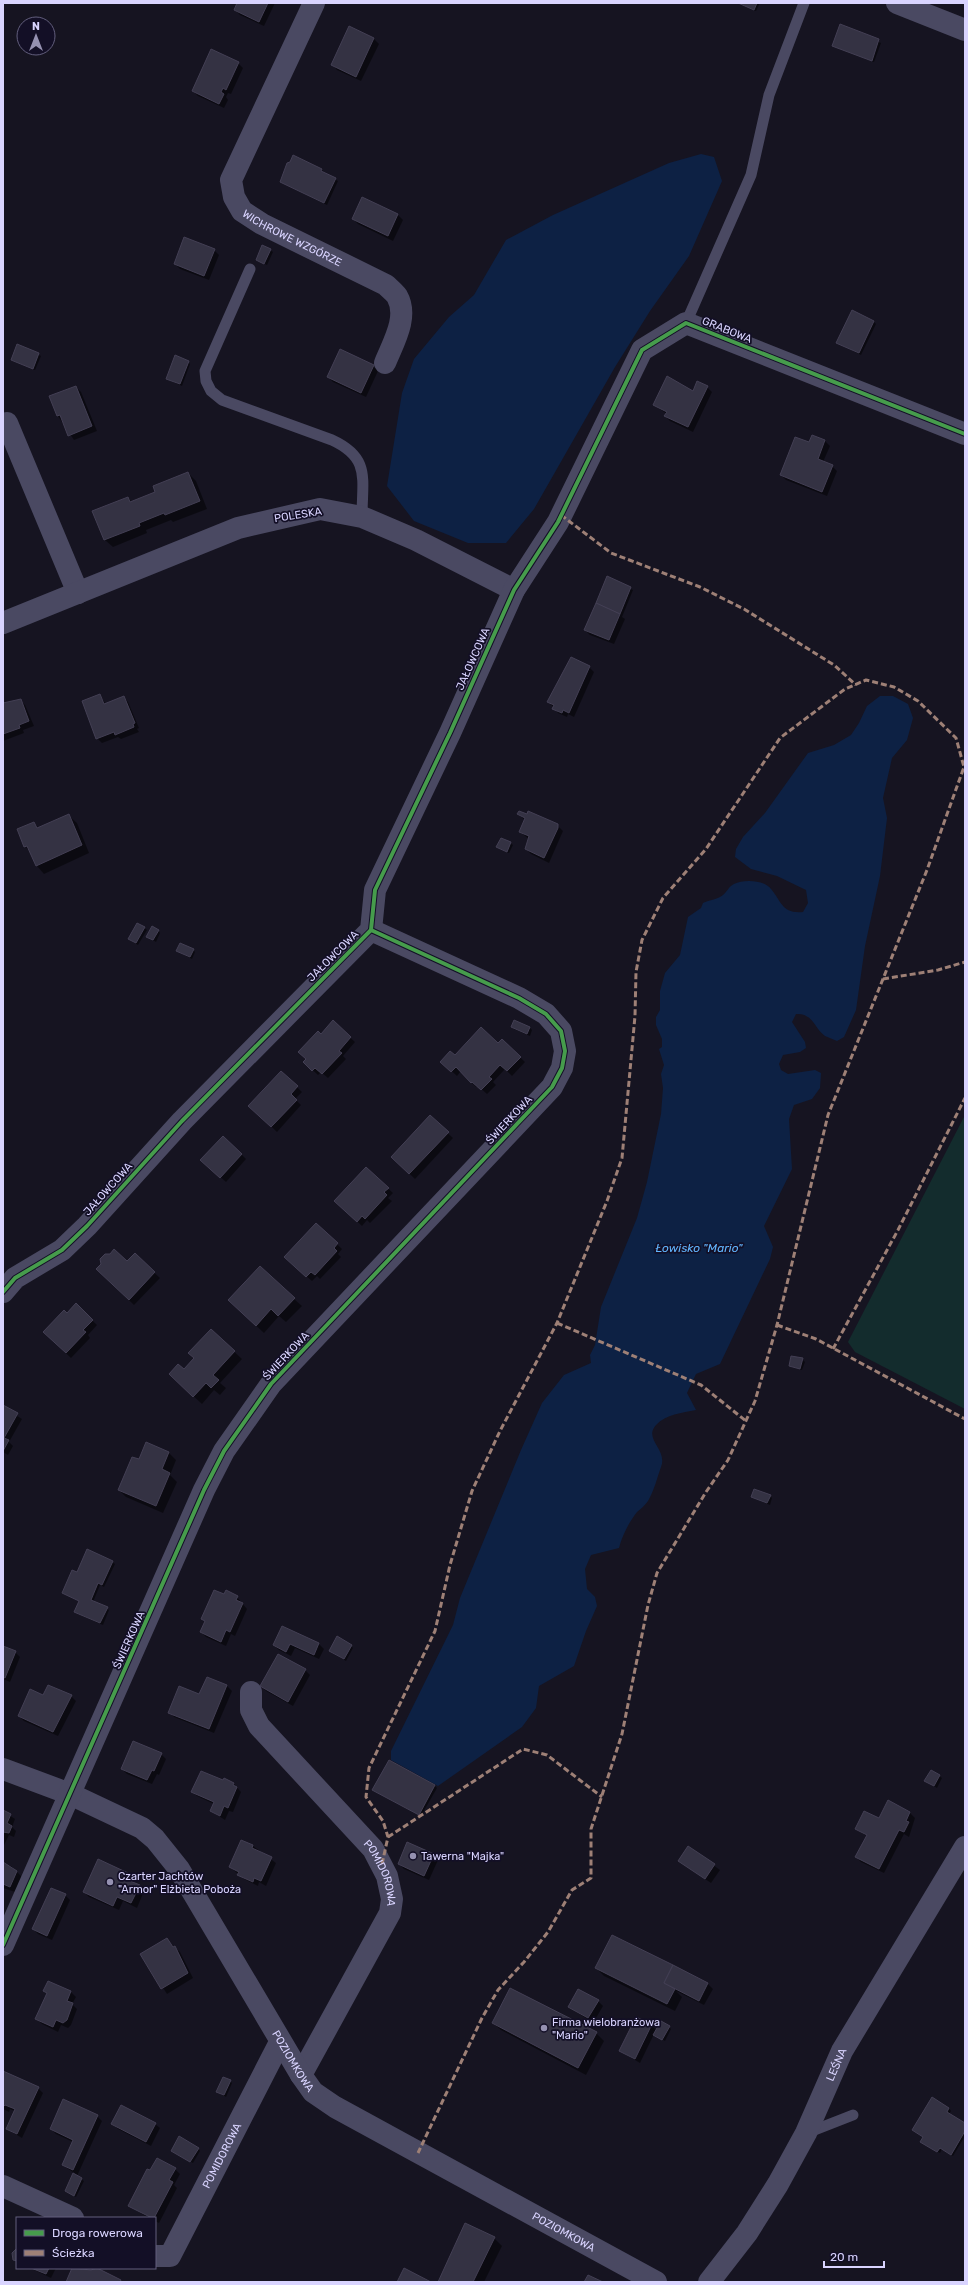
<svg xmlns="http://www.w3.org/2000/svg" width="968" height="2285" font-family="Rubik,sans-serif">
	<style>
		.green { fill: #132c2d }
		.water { fill: #0d2144 }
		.shadow { fill: #0007 }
		.building { fill: #343243; stroke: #433f54 }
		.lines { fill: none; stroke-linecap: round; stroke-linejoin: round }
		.lane { stroke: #4a4962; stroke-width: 11 }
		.street { stroke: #4a4962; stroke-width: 22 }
		.quiet { stroke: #9e8076; stroke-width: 3; stroke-dasharray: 6 3; stroke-linecap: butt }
		.cycleway-casing { stroke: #130f26; stroke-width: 6 }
		.cycleway { stroke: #469c4c; stroke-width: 4 }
		.poi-dot { fill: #9591b1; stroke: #130f26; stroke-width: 1.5 }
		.labels { text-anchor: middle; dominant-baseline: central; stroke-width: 3.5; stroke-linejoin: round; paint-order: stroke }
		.street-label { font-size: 11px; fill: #d9d4ff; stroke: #130f26 }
		.poi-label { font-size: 11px; fill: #d9d4ff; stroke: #130f26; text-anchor: start }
		.water-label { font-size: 12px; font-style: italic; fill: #62b6ff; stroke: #130f26 }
	</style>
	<rect width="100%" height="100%" fill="#161421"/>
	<!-- green -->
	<polygon class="green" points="965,1115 965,1409 855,1352 848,1342"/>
	<!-- water -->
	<g class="water">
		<polygon points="701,154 714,157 722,181 689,256 650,311 615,367 534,509 506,543 468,543 414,521 387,486 402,393 414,359 449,317 474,295 506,240 553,215 669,163"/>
		<path d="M880,696H893L908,704L913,718L907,740L892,758L883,798L887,818L880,876L865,946L856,1010L844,1037L837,1041C833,1039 829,1038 825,1036C814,1028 813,1013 796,1014L792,1022L805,1042L806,1048L800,1052L783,1055L779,1064L781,1070L788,1074L815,1070L821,1073L820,1088L812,1099L794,1105L789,1119L792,1169L764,1226L773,1247L770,1259L720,1364L696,1374L687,1393L696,1410C682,1413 666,1414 656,1425C643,1439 668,1450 661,1467C657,1478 654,1491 648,1501C645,1505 641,1509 637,1512C629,1522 622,1536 619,1548L591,1555L585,1569L587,1589L595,1597L597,1606L586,1631L574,1666L539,1686L536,1708L522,1727L438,1786L391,1760V1751L453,1625L460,1598L521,1450L542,1403L564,1375L591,1363L590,1355L595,1345L601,1307L637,1218L647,1182L661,1114L663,1088L661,1074L664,1065L659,1049L662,1047V1039L656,1025V1017L660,1010V991L665,973L680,955L688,917L701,908L703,903C709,900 719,899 723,895C727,892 729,886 734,884C744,879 764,880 771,889C782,902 782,914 803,912L808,903L806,890L777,876L751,869L735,857L736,849L743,837L765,813L808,753L834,745L851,735L859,723L867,706Z"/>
	</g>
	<!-- shadow -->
	<g class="shadow">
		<polygon points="238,3 275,3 264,26 240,15 235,10"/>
		<polygon points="737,3 760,3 756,11"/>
		<polygon points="841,26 881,43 874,62 833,45"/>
		<polygon points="350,28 374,39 379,44 361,81 337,70 333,65"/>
		<polygon points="238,63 243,68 231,94 228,93 226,97 228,100 224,108 198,96 193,91"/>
		<polygon points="294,156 322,169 323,173 338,181 327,205 282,182"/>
		<polygon points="363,198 398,215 403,220 393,241 358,224 353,219"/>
		<polygon points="214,250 219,255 209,280 180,269 175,264"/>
		<polygon points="270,250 273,252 267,265 257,260"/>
		<polygon points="873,321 876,324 861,355 838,343"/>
		<polygon points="18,345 41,356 35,370 12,360"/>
		<polygon points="188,362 190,364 182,386 167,379"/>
		<polygon points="373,366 378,371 366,397 333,382 328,377"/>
		<polygon points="76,387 81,392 97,431 74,440 58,416 50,397"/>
		<polygon points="707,387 712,392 693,432 670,421 665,416 667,414 654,405"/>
		<polygon points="825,441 830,446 823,462 832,466 837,471 827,496 786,480 781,475 810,444"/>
		<polygon points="188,473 196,481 207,509 173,522 171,520 146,530 147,533 113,547 105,540 94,512 128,498 132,502 157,492"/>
		<polygon points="607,578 633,590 622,617 625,619 614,644 590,635 585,630"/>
		<polygon points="589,667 594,672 574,717 568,714 567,717 558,713 549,702"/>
		<polygon points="99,695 106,704 124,697 128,702 139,728 137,729 139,732 121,739 118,737 102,743 97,738"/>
		<polygon points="20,700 25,705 34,726 23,730 24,733 3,741 3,704"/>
		<polygon points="518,814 558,826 563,831 549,863 531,854 526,849 529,839 520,832 525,820"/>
		<polygon points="69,816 77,823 89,853 44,874 37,866 31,853 25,846 34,823 39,828"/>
		<polygon points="510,843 513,845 509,853 500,849"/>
		<polygon points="138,924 147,930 138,945 129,939"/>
		<polygon points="158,930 160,933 156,942 147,936"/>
		<polygon points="193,950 195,952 192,959 177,951"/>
		<polygon points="333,1022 355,1042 343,1056 346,1059 328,1078 321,1072 318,1075 304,1062 321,1035"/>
		<polygon points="514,1022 530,1028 532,1030 530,1036 514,1029 512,1027"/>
		<polygon points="502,1040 525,1062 512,1076 505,1069 493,1082 496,1085 487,1094 478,1086 476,1087 461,1071 457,1076 442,1062 498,1044"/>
		<polygon points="281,1072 302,1092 295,1099 301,1105 277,1132 250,1106"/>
		<polygon points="430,1117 453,1138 415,1179 392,1157"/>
		<polygon points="241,1154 246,1159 226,1182 207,1165"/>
		<polygon points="366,1168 393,1193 388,1198 392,1201 370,1223 367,1220 362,1226 341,1206"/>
		<polygon points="316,1224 342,1249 338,1254 341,1257 320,1279 317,1276 312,1281 290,1262"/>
		<polygon points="135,1255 160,1278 134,1305 97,1269 127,1263"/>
		<polygon points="294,1299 302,1306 286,1322 279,1316 264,1333 237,1308"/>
		<polygon points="76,1305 97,1325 88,1335 90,1338 71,1358 44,1332"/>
		<polygon points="211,1330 242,1359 220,1383 226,1388 220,1395 214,1390 202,1404 178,1382 195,1359"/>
		<polygon points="802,1359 805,1362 802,1370 790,1366"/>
		<polygon points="3,1407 22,1419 9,1442 13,1446 8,1455 3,1452"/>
		<polygon points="147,1443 169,1453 176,1460 170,1475 177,1482 163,1513 126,1497 119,1490 139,1461"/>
		<polygon points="770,1496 772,1498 770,1505 752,1497"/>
		<polygon points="112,1562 115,1564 104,1587 100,1585 93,1602 109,1610 103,1625 78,1614 75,1611 80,1601 63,1593 77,1573"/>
		<polygon points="224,1595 237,1597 247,1609 235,1636 231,1634 226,1646 206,1637 201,1632 206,1622 203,1619"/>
		<polygon points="282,1627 319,1644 324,1649 319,1659 295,1648 291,1656 279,1650 274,1645"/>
		<polygon points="351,1646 353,1648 346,1661 333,1653"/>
		<polygon points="3,1647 15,1652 20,1657 10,1682 3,1679"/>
		<polygon points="305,1670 310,1675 293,1706 266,1691 261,1686"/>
		<polygon points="48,1686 71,1696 76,1701 58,1736 24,1721 19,1716 44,1696"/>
		<polygon points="227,1686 232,1691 214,1733 174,1717 170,1712 200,1695"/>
		<polygon points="161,1754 166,1759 159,1775 157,1774 152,1784 127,1774 122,1769"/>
		<polygon points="931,1771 942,1778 937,1788 926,1781"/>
		<polygon points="225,1779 234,1784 241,1792 233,1812 229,1811 225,1820 211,1811 214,1804 197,1796 192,1791 223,1782"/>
		<polygon points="435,1786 437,1788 421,1816 376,1792"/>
		<polygon points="889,1802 910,1813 915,1818 909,1837 904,1834 884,1873 861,1862 856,1857 867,1836 856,1829 879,1820"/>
		<polygon points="3,1811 15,1819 12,1827 16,1831 14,1837 9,1835 3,1847"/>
		<polygon points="253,1846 276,1863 266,1886 259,1882 258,1886 244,1879 230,1867"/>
		<polygon points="688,1847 720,1870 711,1883 679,1861"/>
		<polygon points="433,1855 438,1860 429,1880 404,1869 399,1864"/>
		<polygon points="3,1864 11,1866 22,1877 15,1892 3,1888"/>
		<polygon points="128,1874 132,1879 131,1882 144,1891 137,1908 123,1901 119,1910 89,1897 84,1892"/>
		<polygon points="65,1895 70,1900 52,1940 38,1934 33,1929"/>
		<polygon points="612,1936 708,1984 713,1989 704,2005 676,1991 682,1997 675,2011 604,1976 596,1968"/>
		<polygon points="167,1940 180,1952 193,1978 167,1994 142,1955"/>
		<polygon points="49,1982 71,1992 76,1997 72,2004 77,2009 71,2025 68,2028 61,2025 58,2032 42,2024 37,2019 48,1995 44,1991"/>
		<polygon points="598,2001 603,2006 593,2023 569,2007"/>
		<polygon points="493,2023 596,2033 604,2041 586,2075 501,2030"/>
		<polygon points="651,2025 657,2031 669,2027 671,2029 665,2041 654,2034 640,2063 620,2051"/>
		<polygon points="3,2073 38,2088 43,2093 22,2138 7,2129 15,2111 10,2109 9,2112 3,2109"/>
		<polygon points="230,2081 232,2083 226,2097 217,2091"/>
		<polygon points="949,2108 951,2111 949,2114 965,2124 965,2136 953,2156 942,2149 940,2153 924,2144 924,2138 913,2130"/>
		<polygon points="97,2116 102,2121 77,2176 84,2181 76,2197 66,2191 74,2173 63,2165 73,2142 56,2134 51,2129"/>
		<polygon points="113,2124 155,2124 160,2128 151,2146 118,2129"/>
		<polygon points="198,2148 200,2151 193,2163 174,2153"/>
		<polygon points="175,2169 180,2174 174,2185 177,2188 159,2223 155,2221 155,2218 149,2218 129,2206 151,2172"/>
		<polygon points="494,2238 502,2246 484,2282 439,2282"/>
		<polygon points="30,2268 56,2268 51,2278"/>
		<polygon points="73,2268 85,2268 92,2271 94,2268 122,2282 67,2282"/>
	</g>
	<!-- building -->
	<g class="building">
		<polygon points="237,3 268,3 259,22 234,10"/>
		<polygon points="738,3 757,3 754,10"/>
		<polygon points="840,24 879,39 872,61 832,46"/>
		<polygon points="349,26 374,38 356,77 331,65"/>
		<polygon points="211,49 239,62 226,90 223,88 221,92 224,94 219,104 192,91"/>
		<polygon points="293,155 322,169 321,171 336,178 324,203 280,182 287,163 290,162"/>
		<polygon points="362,197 398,214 388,236 352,219"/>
		<polygon points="184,237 215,249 204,276 174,264"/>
		<polygon points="262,245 271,249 264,264 256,260"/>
		<polygon points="852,310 874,321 859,353 836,343"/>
		<polygon points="17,344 39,353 33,369 11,360"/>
		<polygon points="340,349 374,365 361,393 327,377"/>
		<polygon points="175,355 189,361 180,384 166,379"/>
		<polygon points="667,376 693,391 697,381 708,386 688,427 664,416 667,412 653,405"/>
		<polygon points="76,386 92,426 68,436 60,415 57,416 49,396"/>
		<polygon points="812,435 825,440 818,459 833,465 822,492 780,475 795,437 809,442"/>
		<polygon points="188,472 200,501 165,515 164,513 139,523 140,526 104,540 92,511 128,497 130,502 155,492 153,486"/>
		<polygon points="607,576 631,587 620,614 596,603"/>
		<polygon points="596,603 620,614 609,640 584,630"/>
		<polygon points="571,657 590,666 569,713 563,710 562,713 552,709 554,705 547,702"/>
		<polygon points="100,694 104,704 124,696 135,723 133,724 134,727 115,735 114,732 96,739 82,701"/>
		<polygon points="21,699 29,721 19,725 20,728 3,734 3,703"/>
		<polygon points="519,811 527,814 528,811 558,824 558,828 544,858 525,849 529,836 519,832 525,818 517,814"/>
		<polygon points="69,814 82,845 36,866 27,846 24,847 17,829 34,822 37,828"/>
		<polygon points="501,838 511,842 507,852 496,847"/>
		<polygon points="137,923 145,927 136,943 128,939"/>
		<polygon points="152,926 159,930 153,940 146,937"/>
		<polygon points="180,943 194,949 190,957 176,951"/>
		<polygon points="333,1020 351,1037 339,1051 342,1053 322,1074 315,1068 312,1071 303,1062 306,1059 298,1052 318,1031 321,1034"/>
		<polygon points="514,1020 530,1027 527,1034 511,1027"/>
		<polygon points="481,1027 498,1043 502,1039 521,1057 507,1071 500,1065 489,1077 492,1079 481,1090 472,1082 471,1083 456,1067 451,1072 440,1062 450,1051 455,1055"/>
		<polygon points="281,1071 298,1086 291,1094 297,1100 271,1127 248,1106"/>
		<polygon points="430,1115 449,1132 409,1174 391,1157"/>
		<polygon points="223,1136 242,1154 220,1178 200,1160"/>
		<polygon points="366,1167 389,1188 384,1192 387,1195 365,1219 362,1216 357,1222 334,1201"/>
		<polygon points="316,1223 338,1243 334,1248 337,1251 315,1275 311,1272 306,1277 284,1257"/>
		<polygon points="114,1249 127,1261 135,1253 155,1272 129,1300 96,1269 101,1264 100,1259 105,1254 110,1254"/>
		<polygon points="260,1266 295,1298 278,1316 271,1309 256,1326 228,1300"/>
		<polygon points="76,1303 93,1320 83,1330 86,1332 66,1353 43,1332 64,1310 67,1313"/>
		<polygon points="211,1329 235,1351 213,1375 219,1380 211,1388 206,1383 193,1397 169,1374 178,1364 184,1369 194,1358 188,1353"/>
		<polygon points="791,1356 803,1358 800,1369 789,1366"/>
		<polygon points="3,1405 18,1413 4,1438 9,1440 3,1451"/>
		<polygon points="146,1442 169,1452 162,1469 170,1473 156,1506 118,1490 132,1457 139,1459"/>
		<polygon points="754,1489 771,1495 767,1503 751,1497"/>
		<polygon points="87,1549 113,1561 102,1585 98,1583 91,1600 108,1607 100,1623 74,1612 79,1601 62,1593 72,1570 77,1572"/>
		<polygon points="214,1590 224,1594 226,1590 238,1596 236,1600 243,1603 230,1632 226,1630 221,1642 200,1632 205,1621 201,1619"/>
		<polygon points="282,1626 319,1643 314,1655 290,1644 286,1652 273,1645"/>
		<polygon points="337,1636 352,1645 344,1659 329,1651"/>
		<polygon points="3,1646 16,1651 5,1678 3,1677"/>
		<polygon points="278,1654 306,1669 288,1702 260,1686"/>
		<polygon points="207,1677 227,1685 209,1729 168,1713 179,1686 199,1694"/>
		<polygon points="48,1685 72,1695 53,1732 18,1716 30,1689 43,1695"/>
		<polygon points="133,1741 162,1753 154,1771 152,1770 147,1780 121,1769"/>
		<polygon points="389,1760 435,1785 419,1815 372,1790"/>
		<polygon points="931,1770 940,1775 934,1786 924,1781"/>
		<polygon points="201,1771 223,1780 224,1778 234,1783 233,1785 237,1787 228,1808 224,1806 220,1816 210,1811 214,1802 191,1792"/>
		<polygon points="888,1800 910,1812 906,1821 909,1822 904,1832 899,1830 879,1869 855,1857 867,1835 855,1829 864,1811 879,1818"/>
		<polygon points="3,1810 11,1814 7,1823 12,1826 9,1833 3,1832"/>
		<polygon points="241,1840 253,1845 252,1848 272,1857 261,1881 254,1878 253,1882 237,1875 239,1872 229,1867"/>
		<polygon points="407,1842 434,1854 424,1876 398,1864"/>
		<polygon points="688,1846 715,1864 705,1879 678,1861"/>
		<polygon points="98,1859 128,1873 125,1879 140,1885 131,1903 117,1897 113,1906 83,1892"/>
		<polygon points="3,1862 17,1871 10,1887 3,1884"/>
		<polygon points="51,1888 66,1894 47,1936 32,1929"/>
		<polygon points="612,1935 673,1965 664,1983 675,1989 667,2004 595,1968"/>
		<polygon points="167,1938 173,1947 175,1946 188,1973 161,1989 140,1954"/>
		<polygon points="673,1965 708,1983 699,2001 664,1983"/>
		<polygon points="48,1981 71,1991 67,2001 73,2003 67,2020 63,2023 56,2020 53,2027 35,2019 47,1993 43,1991"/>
		<polygon points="510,1988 597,2032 578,2068 492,2023"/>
		<polygon points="578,1989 599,2000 588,2018 568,2007"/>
		<polygon points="636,2017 652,2024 635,2059 619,2051"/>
		<polygon points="661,2021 670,2026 662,2040 653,2035"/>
		<polygon points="3,2071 39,2087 17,2134 6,2129 15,2109 5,2105 3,2107"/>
		<polygon points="223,2077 231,2080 224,2095 216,2092"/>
		<polygon points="932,2097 949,2108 947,2112 965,2123 965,2131 951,2155 940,2148 937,2152 920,2142 923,2137 912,2130"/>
		<polygon points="63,2099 98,2115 73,2170 62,2165 73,2140 50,2129"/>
		<polygon points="121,2105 156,2123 146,2142 111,2124"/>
		<polygon points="179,2136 199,2148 190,2162 171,2151"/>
		<polygon points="157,2158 176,2168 169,2180 173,2182 154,2218 152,2218 128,2206 147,2169 150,2170"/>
		<polygon points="73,2173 82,2178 74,2196 65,2191"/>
		<polygon points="465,2223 495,2237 473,2282 438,2282"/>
		<polygon points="17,2248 17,2261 13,2260 12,2253"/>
		<polygon points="31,2268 49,2268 46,2274"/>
		<polygon points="72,2268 91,2270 97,2268 121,2280 120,2282 66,2282"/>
		<polygon points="404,2268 431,2282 397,2282"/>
		<polygon points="588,2275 603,2282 584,2282"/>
	</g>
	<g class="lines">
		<!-- lane -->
		<g class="lane">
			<path d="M250,269L205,371L206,381L211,391L222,400L332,440C371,458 362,479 362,517"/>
			<polyline points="686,323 751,175 769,95 804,3"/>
			<polyline points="807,2133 853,2115"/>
		</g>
		<!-- street -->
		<g class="street">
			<path id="s1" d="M314,3L231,180L234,197L242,211L262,224L386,285C389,288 394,292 397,296C409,317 393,343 385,363"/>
			<polyline points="897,3 965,30"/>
			<polyline points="7,423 78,593"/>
			<polyline points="3,623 238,528 320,509 362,517 416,540 514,590"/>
			<polyline points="3,1292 15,1278 62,1250 87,1226 182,1121 371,930 375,890 450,733 514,590 558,522 642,350 686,323 965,434"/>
			<path id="s2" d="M251,1692V1710L259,1726L373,1849L387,1876L392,1899L390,1913L301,2075"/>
			<path id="s3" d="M3,1769L70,1794L142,1828L155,1839L179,1869L301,2075L313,2092L335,2107L656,2282"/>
			<polyline points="3,1945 204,1490 224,1451 271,1384 552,1087 562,1068 565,1051 561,1031 546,1014 519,998 371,930"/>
			<polyline points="3,2186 73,2218"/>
			<path id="s4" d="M155,2256H170L280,2042"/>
			<path id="s5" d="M709,2282L747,2233L778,2184L806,2133L842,2051L965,1847"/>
		</g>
		<!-- quiet -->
		<g class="quiet">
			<polyline points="561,515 611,553 700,587 744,609 834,665 856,685"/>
			<polyline points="883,979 938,970 965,962"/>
			<polyline points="557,1323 701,1385 746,1421"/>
			<polyline points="777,1325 816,1339 965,1419"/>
			<polyline points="833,1349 898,1230 965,1098"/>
			<polyline points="388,1837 523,1749 547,1755 602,1797"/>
			<polyline points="382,1864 388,1837 383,1821 366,1797 369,1768 435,1631 450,1565 472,1491 500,1431 557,1323 607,1201 622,1158 635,1016 636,972 642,940 663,898 706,849 780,738 845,689 866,680 894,687 918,701 956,738 964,767 927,870 828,1115 777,1325 755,1401 728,1460 706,1492 657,1573 648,1605 622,1734 591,1829 591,1878 572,1890 548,1932 524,1962 498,1990 482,2018 418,2153"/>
		</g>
		<defs>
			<g id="cycleway">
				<polyline points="3,1292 15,1278 62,1250 87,1226 182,1121 371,930 375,890 450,733 514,590 558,522 642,350 686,323 965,434"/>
				<polyline points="3,1945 204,1490 224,1451 271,1384 552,1087 562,1068 565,1051 561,1031 546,1014 519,998 371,930"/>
			</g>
		</defs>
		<!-- cycleway casing -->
		<use href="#cycleway" class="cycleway-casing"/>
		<!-- cycleway -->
		<use href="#cycleway" class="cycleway"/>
	</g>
	<!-- markers -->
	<g class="poi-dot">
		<circle cx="413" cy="1856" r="4"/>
		<circle cx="110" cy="1882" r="4"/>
		<circle cx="544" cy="2028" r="4"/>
	</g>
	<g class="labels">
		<!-- street labels -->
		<g class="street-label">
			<text stroke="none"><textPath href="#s1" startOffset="286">WICHROWE WZGÓRZE</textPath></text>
			<text transform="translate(727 330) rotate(22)">GRABOWA</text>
			<text transform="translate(298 515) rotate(-9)">POLESKA</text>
			<text transform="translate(473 659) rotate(-66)">JAŁOWCOWA</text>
			<text transform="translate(333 956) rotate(-45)">JAŁOWCOWA</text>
			<text transform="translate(509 1120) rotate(-47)">ŚWIERKOWA</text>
			<text transform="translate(108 1189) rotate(-48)">JAŁOWCOWA</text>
			<text transform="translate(286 1356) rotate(-47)">ŚWIERKOWA</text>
			<text transform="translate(129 1640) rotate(-66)">ŚWIERKOWA</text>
			<text stroke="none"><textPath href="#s2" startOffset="229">POMIDOROWA</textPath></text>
			<text stroke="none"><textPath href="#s3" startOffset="430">POZIOMKOWA</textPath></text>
			<text stroke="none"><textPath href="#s5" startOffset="253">LEŚNA</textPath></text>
			<text stroke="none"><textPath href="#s4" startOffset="128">POMIDOROWA</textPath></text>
			<text stroke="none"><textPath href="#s3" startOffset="754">POZIOMKOWA</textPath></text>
		</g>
		<!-- poi labels -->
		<g class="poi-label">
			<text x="421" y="1856">Tawerna "Majka"</text>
			<text x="118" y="1876">Czarter Jachtów<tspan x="118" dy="13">"Armor" Elżbieta Poboża</tspan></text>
			<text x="552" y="2022">Firma wielobranżowa<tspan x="552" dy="13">"Mario"</tspan></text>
		</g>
		<!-- water labels -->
		<g class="water-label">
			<text x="699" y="1248">Łowisko "Mario"</text>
		</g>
	</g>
	<!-- border -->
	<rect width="968" height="2285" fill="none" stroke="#d9d4ff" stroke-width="8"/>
	<!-- legend -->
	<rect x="16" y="2217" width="140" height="52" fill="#130f26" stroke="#625e7d"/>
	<rect x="24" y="2230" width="20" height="6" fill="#469c4c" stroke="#625e7d"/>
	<text x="52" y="2237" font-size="12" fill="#d9d4ff">Droga rowerowa</text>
	<rect x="24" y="2250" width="20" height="6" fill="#9e8076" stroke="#625e7d"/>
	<text x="52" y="2257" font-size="12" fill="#d9d4ff">Ścieżka</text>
	<!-- north arrow -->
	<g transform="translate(36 36)"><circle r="19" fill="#130f26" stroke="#625e7d"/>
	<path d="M0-3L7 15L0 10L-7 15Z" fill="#9591b1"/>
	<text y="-6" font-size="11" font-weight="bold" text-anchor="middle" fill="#d9d4ff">N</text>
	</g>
	<!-- scale -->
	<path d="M824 2261v6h60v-6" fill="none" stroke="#d9d4ff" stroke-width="2"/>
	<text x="830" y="2261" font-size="12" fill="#d9d4ff" stroke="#130f26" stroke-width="3" paint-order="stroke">20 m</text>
</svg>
